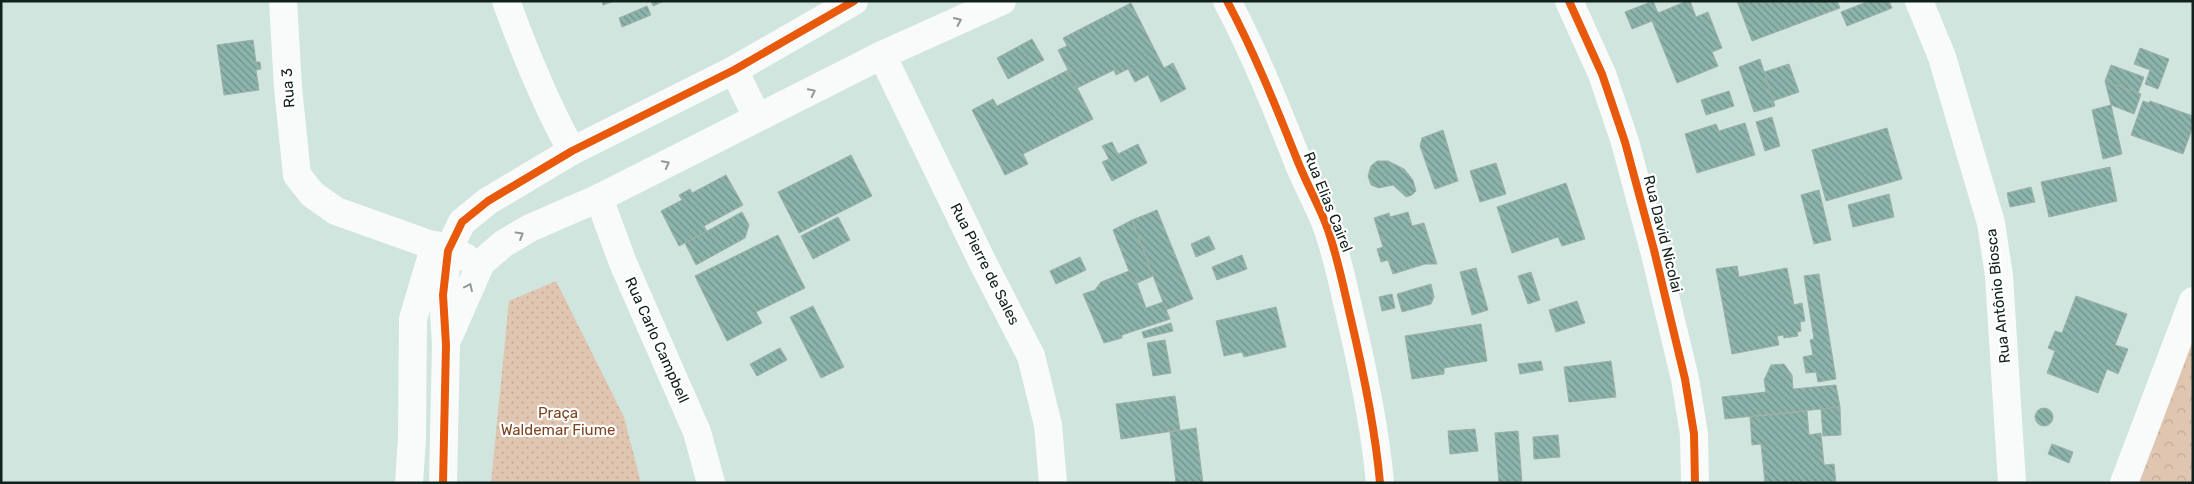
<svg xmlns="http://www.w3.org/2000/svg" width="2194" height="484" font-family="Rubik,sans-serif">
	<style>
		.green { fill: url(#green-dots) }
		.forest { fill: url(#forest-crowns) }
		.building { fill: url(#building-back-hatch); stroke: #9eafa9 }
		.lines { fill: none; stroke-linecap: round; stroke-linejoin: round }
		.minor { stroke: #f8fbfa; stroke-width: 28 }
		.cycleway-casing { stroke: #fff; stroke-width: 11 }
		.cycleway { stroke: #e8590c; stroke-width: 8 }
		.oneway { stroke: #909997 }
		.labels { text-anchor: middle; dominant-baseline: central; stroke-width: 4.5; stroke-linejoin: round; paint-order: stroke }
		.street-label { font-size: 15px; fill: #11211d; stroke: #fff }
		.park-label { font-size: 15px; fill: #7f4320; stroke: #fff }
	</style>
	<defs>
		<pattern id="green-dots" width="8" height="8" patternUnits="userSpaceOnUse" patternTransform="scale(1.25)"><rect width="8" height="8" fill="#e0c6b0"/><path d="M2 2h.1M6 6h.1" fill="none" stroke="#bfaa97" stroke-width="1.8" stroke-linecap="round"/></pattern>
		<pattern id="forest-crowns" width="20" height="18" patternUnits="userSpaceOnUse" patternTransform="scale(1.25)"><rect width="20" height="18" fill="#e0c6b0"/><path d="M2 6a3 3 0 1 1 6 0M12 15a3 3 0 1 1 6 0" fill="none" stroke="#bfaa97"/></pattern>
		<pattern id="building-back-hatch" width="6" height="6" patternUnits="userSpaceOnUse" patternTransform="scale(1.25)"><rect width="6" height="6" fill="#8cb4ab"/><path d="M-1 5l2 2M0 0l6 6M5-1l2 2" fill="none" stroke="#71928b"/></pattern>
	</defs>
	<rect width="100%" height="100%" fill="#cfe5de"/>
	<!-- green -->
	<polygon class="green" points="556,281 624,417 641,483 491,483 509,301"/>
	<!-- forest -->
	<polygon class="forest" points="2193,331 2193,483 2139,483"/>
	<!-- building -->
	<g class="building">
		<polygon points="602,1 614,1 603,5"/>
		<polygon points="651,1 664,1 653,6"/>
		<polygon points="1653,1 1658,13 1687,1 1690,1 1696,17 1708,12 1722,48 1712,52 1718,66 1677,83 1652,21 1632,29 1625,12"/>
		<polygon points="1737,1 1837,1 1840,8 1752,41"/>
		<polygon points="1869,1 1889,1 1892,8 1847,26 1841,12"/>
		<polygon points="1131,3 1164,68 1173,63 1186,89 1161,102 1148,75 1135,82 1128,69 1116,75 1114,70 1077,88 1058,50 1067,46 1063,38"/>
		<polygon points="647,6 651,15 622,27 619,18"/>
		<polygon points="1032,39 1044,60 1008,79 997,58"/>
		<polygon points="253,40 256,62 260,62 261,69 256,70 259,90 224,95 217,45"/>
		<polygon points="2140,48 2169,59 2158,89 2145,84 2150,70 2134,64"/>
		<polygon points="1760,59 1775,106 1754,112 1739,67"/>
		<polygon points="1789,64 1799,92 1773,101 1764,72"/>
		<polygon points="2111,65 2144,77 2138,93 2105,81"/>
		<polygon points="1068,70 1093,119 1023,154 1028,164 1005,175 972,110 993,99 997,106"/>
		<polygon points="2105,81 2141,94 2134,114 2111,105"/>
		<polygon points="1729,91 1734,106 1706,115 1701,100"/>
		<polygon points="2143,101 2149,103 2150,101 2193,116 2193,126 2183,154 2131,135"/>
		<polygon points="2111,105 2122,154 2103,159 2092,110"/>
		<polygon points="1772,117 1780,146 1765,151 1756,122"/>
		<polygon points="1745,123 1755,155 1697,173 1685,134 1716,124 1719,131"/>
		<polygon points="1887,128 1902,179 1826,201 1812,150"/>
		<polygon points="1443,130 1458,181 1435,189 1420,146 1422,138"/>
		<polygon points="1112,142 1118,154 1138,144 1147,163 1112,181 1102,162 1109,159 1102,146"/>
		<polygon points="851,155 872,196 799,233 778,192"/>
		<polygon points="1388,161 1404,169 1413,180 1416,191 1412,195 1406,197 1393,185 1379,188 1371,185 1368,176 1371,166 1377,161"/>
		<polygon points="1496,163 1506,194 1480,202 1470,171"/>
		<polygon points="2110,167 2117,201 2049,217 2041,182"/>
		<polygon points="726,175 743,205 704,226 707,231 679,246 661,211 682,200 679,195 690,189 692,193"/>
		<polygon points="1566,183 1585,239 1562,246 1558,237 1512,253 1497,207"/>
		<polygon points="2031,187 2035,202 2010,207 2007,193"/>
		<polygon points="1819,190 1831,240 1814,244 1801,195"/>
		<polygon points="1889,194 1894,217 1853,227 1848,205"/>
		<polygon points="1157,210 1193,299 1166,310 1132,220"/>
		<polygon points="742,212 749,225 745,238 696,265 685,243"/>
		<polygon points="1408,212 1412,226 1424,223 1437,264 1425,264 1393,274 1388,260 1381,262 1377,249 1383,247 1374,218 1389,213 1390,217"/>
		<polygon points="838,217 850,240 813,259 801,236"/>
		<polygon points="1132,220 1153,276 1137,283 1134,275 1129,271 1113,230"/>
		<polygon points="778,235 805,288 756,312 762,323 727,341 695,276"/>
		<polygon points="1209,236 1215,249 1196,257 1191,244"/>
		<polygon points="1242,255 1247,269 1217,280 1212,267"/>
		<polygon points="1080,257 1086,270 1056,284 1050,271"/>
		<polygon points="1737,266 1739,277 1787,268 1794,305 1802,303 1805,321 1800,322 1801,331 1797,332 1798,336 1784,338 1783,335 1777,336 1779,345 1732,354 1716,269"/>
		<polygon points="1476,268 1488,310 1472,315 1460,272"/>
		<polygon points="1129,271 1134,275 1146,308 1163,302 1170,319 1122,335 1122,338 1104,343 1083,294 1095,290 1101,282"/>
		<polygon points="1531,272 1540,300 1528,304 1518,276"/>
		<polygon points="1819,274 1836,379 1818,382 1816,372 1806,373 1803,357 1813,355 1810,340 1814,339 1804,276"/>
		<polygon points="1431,284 1434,297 1431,304 1402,312 1397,294"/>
		<polygon points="1392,294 1395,308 1382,311 1379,297"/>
		<polygon points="2076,296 2127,314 2115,345 2128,349 2118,374 2107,369 2098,393 2047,373 2055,351 2048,348 2055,331 2062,333"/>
		<polygon points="1577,301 1585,323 1556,332 1549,310"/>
		<polygon points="813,306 844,367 821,378 790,317"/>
		<polygon points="1276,307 1286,347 1244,357 1242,352 1224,356 1216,321"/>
		<polygon points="1171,323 1173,331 1144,338 1142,332"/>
		<polygon points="1481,324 1487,361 1444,368 1444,374 1412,379 1405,336"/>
		<polygon points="1165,340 1171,373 1153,376 1147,343"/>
		<polygon points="780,348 787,360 757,376 750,364"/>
		<polygon points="1541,361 1543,370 1520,374 1518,364"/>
		<polygon points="1611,361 1616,397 1569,402 1564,367"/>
		<polygon points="1784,364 1792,375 1793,389 1836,385 1840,407 1725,419 1722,397 1766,392 1764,380 1771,365"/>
		<polygon points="1175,396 1180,430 1121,439 1116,404"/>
		<polygon points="1840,407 1841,435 1823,436 1821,409"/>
		<circle cx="2044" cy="417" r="9"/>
		<polygon points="1807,411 1809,435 1821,433 1824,465 1834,464 1836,483 1765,483 1761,444 1752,445 1750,417"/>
		<polygon points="1196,428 1203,483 1176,483 1170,432"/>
		<polygon points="1475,429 1478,451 1450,454 1448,431"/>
		<polygon points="1518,431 1522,483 1499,483 1495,433"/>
		<polygon points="1558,435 1560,457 1534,459 1533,437"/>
		<polygon points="2052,444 2073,452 2069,463 2048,454"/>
	</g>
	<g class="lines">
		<!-- minor -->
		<g class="minor">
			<polyline points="283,1 288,88 297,175 312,194 336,211 465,257"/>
			<path d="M506,1C525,53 545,103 572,151"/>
			<path d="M1227,1C1254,52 1275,104 1296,157C1305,181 1318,203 1327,227C1337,255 1343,285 1350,315C1363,370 1375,426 1380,483"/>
			<polyline points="1569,1 1602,74 1625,142 1654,250 1685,379 1694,434 1695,483"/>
			<polyline points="1919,1 1942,57 1991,223 1999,276 2012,483"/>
			<polyline points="882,55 983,263 1031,356 1048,425 1053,483"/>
			<polyline points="734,70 757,117"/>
			<polyline points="599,198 623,263 697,432 711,483"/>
			<polyline points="449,336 481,263 503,244 530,228 599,198 882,55 1002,1"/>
			<polyline points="409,483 412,439 413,319 435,245"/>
			<polyline points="443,483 446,345 443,295 448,251 462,222 488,201 572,151 734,70 854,1"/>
			<polyline points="2124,483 2193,301"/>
		</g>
		<defs>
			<g id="cycleway">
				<path d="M1227,1C1254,52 1275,104 1296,157C1305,181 1318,203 1327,227C1337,255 1343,285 1350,315C1363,370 1375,426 1380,483"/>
				<polyline points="1569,1 1602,74 1625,142 1654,250 1685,379 1694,434 1695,483"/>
				<polyline points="443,483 446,345 443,295 448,251 462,222 488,201 572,151 734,70 854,1"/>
			</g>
		</defs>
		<!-- cycleway casing -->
		<use href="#cycleway" class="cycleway-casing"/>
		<!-- cycleway -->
		<use href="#cycleway" class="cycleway"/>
	</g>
	<!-- one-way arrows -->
	<defs><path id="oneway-chevron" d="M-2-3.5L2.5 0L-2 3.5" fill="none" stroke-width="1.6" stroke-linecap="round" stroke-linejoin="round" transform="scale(1.25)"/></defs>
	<g class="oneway">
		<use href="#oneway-chevron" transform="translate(958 21) rotate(-24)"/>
		<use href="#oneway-chevron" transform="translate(812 92) rotate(-26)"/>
		<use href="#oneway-chevron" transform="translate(666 164) rotate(-27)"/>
		<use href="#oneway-chevron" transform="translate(520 235) rotate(-31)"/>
		<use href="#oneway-chevron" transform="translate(469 287) rotate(-65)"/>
	</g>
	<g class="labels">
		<!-- street labels -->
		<g class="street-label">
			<text transform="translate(288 88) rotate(-94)">Rua 3</text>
			<text transform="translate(1328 202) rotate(68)">Rua Elias Cairel</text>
			<text transform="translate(1663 234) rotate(76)">Rua David Nicolai</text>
			<text transform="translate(985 264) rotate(63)">Rua Pierre de Sales</text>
			<text transform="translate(1998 296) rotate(-96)">Rua Antônio Biosca</text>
			<text transform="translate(657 340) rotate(66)">Rua Carlo Campbell</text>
		</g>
		<!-- park labels -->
		<g class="park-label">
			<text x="558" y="413">Praça<tspan x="558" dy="17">Waldemar Fiume</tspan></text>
		</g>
	</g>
	<!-- border -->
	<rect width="2194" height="484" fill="none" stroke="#11211d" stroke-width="5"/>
</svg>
